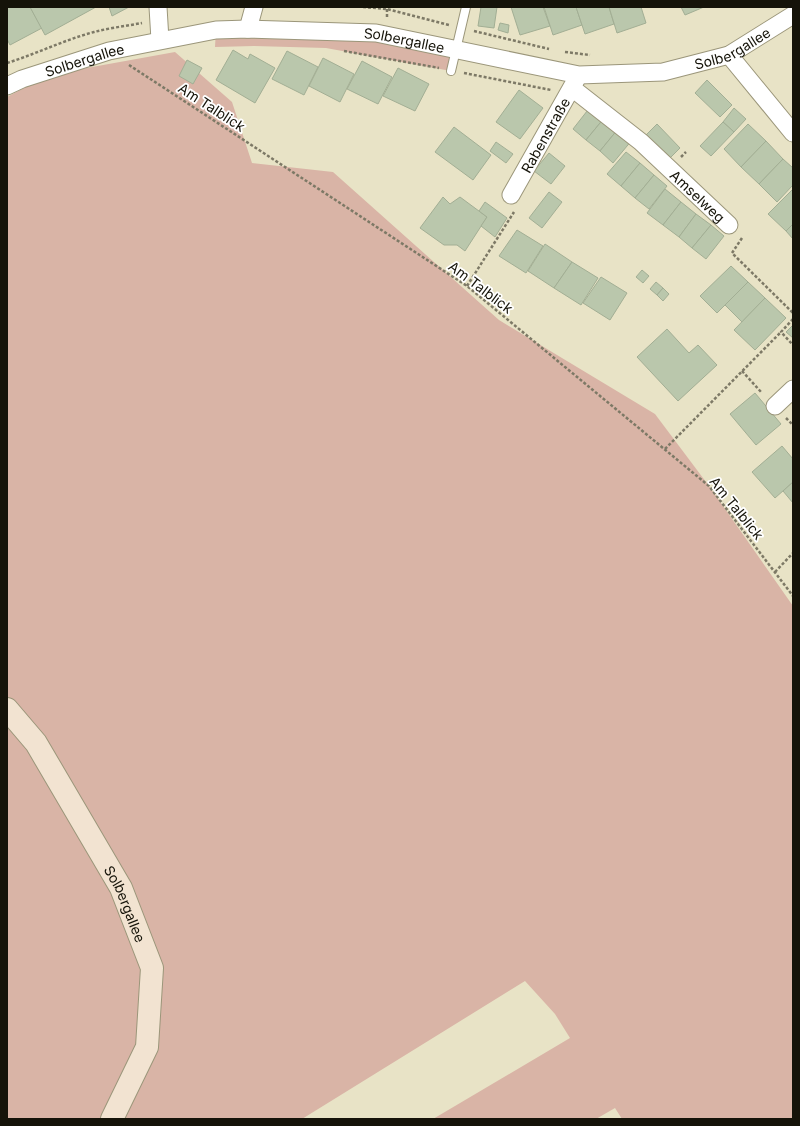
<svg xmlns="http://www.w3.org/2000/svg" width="800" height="1126" font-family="Inter,sans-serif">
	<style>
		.green { fill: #d9b4a6 }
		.building { fill: #bac7ac; stroke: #a2ae94 }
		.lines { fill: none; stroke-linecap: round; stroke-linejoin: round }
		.lane-casing { stroke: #9b967a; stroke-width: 10 }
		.street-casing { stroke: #9b967a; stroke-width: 19 }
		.secondary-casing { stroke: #9b967a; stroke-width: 24 }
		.path { stroke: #7d7966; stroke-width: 2.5; stroke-dasharray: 3 2; stroke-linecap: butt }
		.lane { stroke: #fff; stroke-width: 8 }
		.street { stroke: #fff; stroke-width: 17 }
		.secondary { stroke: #f2e3d1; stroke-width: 22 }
		.labels { text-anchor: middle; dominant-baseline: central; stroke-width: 3.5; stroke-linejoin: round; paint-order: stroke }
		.street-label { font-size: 14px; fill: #151309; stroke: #fff }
	</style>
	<rect width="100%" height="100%" fill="#e8e3c6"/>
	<!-- green -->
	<g class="green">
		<polygon points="216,30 376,33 456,50 451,71 326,48 254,46 215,47"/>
		<polygon points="175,52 232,102 252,163 333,172 499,320 655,414 709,486 793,606 793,1119 622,1119 615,1108 596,1119 433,1119 570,1038 555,1014 525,981 302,1119 7,1119 7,97 48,75"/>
	</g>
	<!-- building -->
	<g class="building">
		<polygon points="9,7 30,7 42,28 10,45 7,39 7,8"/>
		<polygon points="30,7 96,7 45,35"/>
		<polygon points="109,7 129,7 112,16"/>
		<polygon points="481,7 497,7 494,28 478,26"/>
		<polygon points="511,7 543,7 550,26 520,35"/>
		<polygon points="544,7 576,7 582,25 553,35"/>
		<polygon points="576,7 609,7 614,24 585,34"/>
		<polygon points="609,7 641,7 646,23 617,33"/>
		<polygon points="681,7 704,7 685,15"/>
		<polygon points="500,23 509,25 508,33 498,30"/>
		<polygon points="233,50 248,59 250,54 275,68 255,103 216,80"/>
		<polygon points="287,51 318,67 304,95 272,79"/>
		<polygon points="323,58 354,74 340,102 309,86"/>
		<polygon points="187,60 202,68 193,84 179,76"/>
		<polygon points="362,61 392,77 378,104 347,89"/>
		<polygon points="398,68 429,84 415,111 383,96"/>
		<polygon points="707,80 732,105 720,117 695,93"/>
		<polygon points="519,90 543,108 520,139 496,122"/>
		<polygon points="591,106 605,117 586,140 573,129"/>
		<polygon points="734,108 746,119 734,132 723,122"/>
		<polygon points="605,117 618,129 600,151 586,140"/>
		<polygon points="723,122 734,132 711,156 700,146"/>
		<polygon points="657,124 680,148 668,160 644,137"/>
		<polygon points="748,124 766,141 741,167 724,149"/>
		<polygon points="454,127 491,155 473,180 435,152"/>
		<polygon points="618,129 632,140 613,163 600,151"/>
		<polygon points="766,141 783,159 759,184 741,167"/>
		<polygon points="496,142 513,154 506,163 490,151"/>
		<polygon points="626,152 640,163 621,186 607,174"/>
		<polygon points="549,153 565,166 551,184 534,171"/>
		<polygon points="783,159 793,168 793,185 777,202 759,184"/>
		<polygon points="640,163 654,175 635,198 621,186"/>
		<polygon points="654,175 667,186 649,209 635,198"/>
		<polygon points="665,189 681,202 663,225 647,213"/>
		<polygon points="793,189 793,224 786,231 768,214"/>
		<polygon points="549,192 562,202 542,228 529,218"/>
		<polygon points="443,197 450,204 460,197 487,217 465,251 457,245 444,245 420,228"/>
		<polygon points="485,202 507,218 495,237 481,226 487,217 479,211"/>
		<polygon points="681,202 696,214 679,237 663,225"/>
		<polygon points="696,214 711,225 692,248 679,237"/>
		<polygon points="793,224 793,239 786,231"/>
		<polygon points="711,225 724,236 706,259 692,248"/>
		<polygon points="517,230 543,246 526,273 499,256"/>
		<polygon points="545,244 572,262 554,288 528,271"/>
		<polygon points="572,262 598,278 581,305 554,288"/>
		<polygon points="731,266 748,282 717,313 700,296"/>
		<polygon points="642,270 649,276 643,283 636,277"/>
		<polygon points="601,277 627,293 610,320 583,303"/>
		<polygon points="656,282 663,288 657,295 650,289"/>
		<polygon points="748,282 765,298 742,322 725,305"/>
		<polygon points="663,288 669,294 663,301 657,295"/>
		<polygon points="765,298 786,318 755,350 734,330"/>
		<polygon points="793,325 793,338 786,332"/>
		<polygon points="667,329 689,353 698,345 717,365 678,401 637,357"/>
		<polygon points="755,393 781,424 756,445 730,414"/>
		<polygon points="782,446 793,459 793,482 775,498 752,472"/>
		<polygon points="793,482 793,503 783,491"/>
	</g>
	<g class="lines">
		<defs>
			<polyline id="lane" points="451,71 466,7"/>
			<g id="street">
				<polyline points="158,7 160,40"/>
				<polyline points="248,29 254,7"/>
				<polyline points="729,55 793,133"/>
				<path id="s1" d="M7,86L22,79L109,51L216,30L248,29L376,33L579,75L663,72L729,55L793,15"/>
				<path id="s2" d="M572,88L641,142L729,225"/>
				<path id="s3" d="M511,195L577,78"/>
				<polyline points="775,406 793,389"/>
			</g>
			<g id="secondary">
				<path id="s4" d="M7,709L36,743L121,888L152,968L147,1047L112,1119"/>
			</g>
		</defs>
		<!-- lane casing -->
		<use href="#lane" class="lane-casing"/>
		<!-- street casing -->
		<use href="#street" class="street-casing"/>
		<!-- secondary casing -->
		<use href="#secondary" class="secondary-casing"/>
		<!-- path -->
		<g class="path">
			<polyline points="363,7 387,9 449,25"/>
			<polyline points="387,17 387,7"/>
			<polyline points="474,31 549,49"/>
			<polyline points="344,51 439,68"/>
			<polyline points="565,52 590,55"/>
			<path d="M7,63C36,54 64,40 94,32C109,28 126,26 142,23"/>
			<polyline points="129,65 467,286 709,486 793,596"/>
			<polyline points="464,73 551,90"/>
			<polyline points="681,157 686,152"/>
			<polyline points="742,238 732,253 793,313"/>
			<polyline points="467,286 514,212"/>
			<polyline points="793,319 781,332 793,345"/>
			<polyline points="742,371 762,393"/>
			<polyline points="786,418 793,425"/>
			<polyline points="665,449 781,332"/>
			<polyline points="775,572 793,553"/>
		</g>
		<!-- lane -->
		<use href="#lane" class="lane"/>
		<!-- street -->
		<use href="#street" class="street"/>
		<!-- secondary -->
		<use href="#secondary" class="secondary"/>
	</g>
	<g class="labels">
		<!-- street labels -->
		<g class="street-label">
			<text stroke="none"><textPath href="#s1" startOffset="406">Solbergallee</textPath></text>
			<text stroke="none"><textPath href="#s1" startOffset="742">Solbergallee</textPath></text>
			<text stroke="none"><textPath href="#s1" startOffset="82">Solbergallee</textPath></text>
			<text transform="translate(212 107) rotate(33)">Am Talblick</text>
			<text stroke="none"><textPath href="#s3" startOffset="69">Rabenstraße</textPath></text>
			<text stroke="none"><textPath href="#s2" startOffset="166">Amselweg</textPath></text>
			<text transform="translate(481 287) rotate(37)">Am Talblick</text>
			<text transform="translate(737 508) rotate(51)">Am Talblick</text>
			<text stroke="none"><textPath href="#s4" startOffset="229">Solbergallee</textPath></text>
		</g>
	</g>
	<!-- border -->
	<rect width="800" height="1126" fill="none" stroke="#151309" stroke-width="16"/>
</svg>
